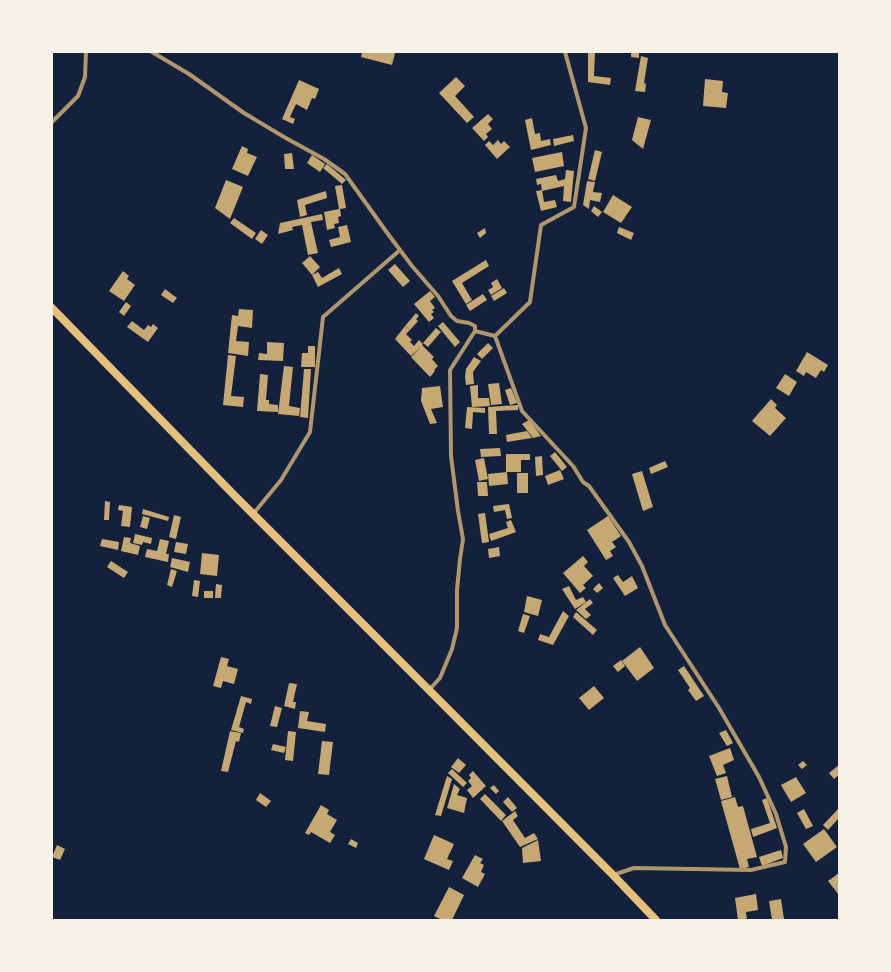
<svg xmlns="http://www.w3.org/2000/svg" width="891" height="972" font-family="Montserrat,sans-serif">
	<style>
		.building { fill: #c6a872 }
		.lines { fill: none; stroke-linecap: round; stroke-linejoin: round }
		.minor { stroke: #b1986c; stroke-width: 4 }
		.trunk { stroke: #e5c07b; stroke-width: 8 }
	</style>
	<rect width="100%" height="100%" fill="#14213d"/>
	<!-- building -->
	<g class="building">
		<polygon points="362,52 391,52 395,53 392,65 361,57"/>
		<polygon points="588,52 595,52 594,76 611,78 610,85 588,82"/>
		<polygon points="631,52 639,52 639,58 631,57"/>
		<polygon points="641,56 648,58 644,83 646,84 645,92 635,91"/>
		<polygon points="456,77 465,86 455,96 474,117 467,123 439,93"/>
		<polygon points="705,79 723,81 722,92 728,93 726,108 703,106"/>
		<polygon points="299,80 319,89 315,99 312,98 307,110 296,104 290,117 295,119 293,124 282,119"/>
		<polygon points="488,114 493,119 488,124 492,129 486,134 488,137 484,141 472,128"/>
		<polygon points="638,117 651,120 643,149 632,140"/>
		<polygon points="532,118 535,134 540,133 541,141 550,139 551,145 531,150 525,120"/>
		<polygon points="573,135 574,141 554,146 553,139"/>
		<polygon points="498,140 501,144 504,141 510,147 497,159 485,145 489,141 493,145"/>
		<polygon points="242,146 248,149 247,153 257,157 248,176 232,169"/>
		<polygon points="595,150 602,152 595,181 588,179"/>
		<polygon points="562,152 564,166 535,172 532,158"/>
		<polygon points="292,153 294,169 285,169 284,154"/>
		<polygon points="312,155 325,164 320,172 307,163"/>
		<polygon points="327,164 346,180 342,184 323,168"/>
		<polygon points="566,170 574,171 571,202 563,201 564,186 542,191 541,184 537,185 536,179 556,175 558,181 565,179"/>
		<polygon points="226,180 243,187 230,219 215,208"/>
		<polygon points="587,181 595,182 593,192 602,193 600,202 590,200 589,209 583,205"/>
		<polygon points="342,185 346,208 340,209 341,216 338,217 339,223 334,224 335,228 327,230 324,212 339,209 335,186"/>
		<polygon points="542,190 544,202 555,200 557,207 541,211 536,191"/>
		<polygon points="326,191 327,198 305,205 307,215 300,217 297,200"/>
		<polygon points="613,195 632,207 621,223 603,212"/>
		<polygon points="594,206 602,212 598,217 591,211"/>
		<polygon points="322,214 323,220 311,222 318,253 308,255 302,225 292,227 293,230 278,234 280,223"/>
		<polygon points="234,218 256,233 252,239 230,223"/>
		<polygon points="347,225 351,242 331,247 329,240 340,237 338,227"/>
		<polygon points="619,227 634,233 631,240 617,233"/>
		<polygon points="485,228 486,233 480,238 477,233"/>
		<polygon points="261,230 268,235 262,244 255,239"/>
		<polygon points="310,256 320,267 312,275 302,263"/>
		<polygon points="486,260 489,266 462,283 472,300 466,304 452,281"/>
		<polygon points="395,264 410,281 403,287 388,270"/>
		<polygon points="339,268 342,274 318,287 312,275 318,272 322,278"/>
		<polygon points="123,271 129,276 127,279 135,285 124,301 109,291"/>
		<polygon points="497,279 502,288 491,295 488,290 493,287 491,283"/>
		<polygon points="504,288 507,293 494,301 491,296"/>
		<polygon points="165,289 177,298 173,303 161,295"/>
		<polygon points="430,291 435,297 430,301 435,308 432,310 434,312 431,314 434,318 429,322 414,304"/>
		<polygon points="483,294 487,300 470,311 466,305"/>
		<polygon points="126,302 131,306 124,316 119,312"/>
		<polygon points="239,309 253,310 252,328 238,326 236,341 249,342 248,356 228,353 232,315 238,316"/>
		<polygon points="416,313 419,316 416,319 418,321 410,330 405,326"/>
		<polygon points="132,321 144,330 148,325 151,327 153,324 158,328 148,342 127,327"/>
		<polygon points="443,322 460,342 455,347 438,326"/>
		<polygon points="405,326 410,330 406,334 412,340 410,342 414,346 419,340 423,344 422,345 434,357 432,359 438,366 434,370 435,371 430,377 411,357 421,347 411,356 395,339"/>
		<polygon points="436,328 441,332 428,347 423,343"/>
		<polygon points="267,342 284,343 283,361 258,360 259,353 267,354"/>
		<polygon points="488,343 493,348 482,359 477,354"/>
		<polygon points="308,346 315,346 315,367 301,367 302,353 308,353"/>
		<polygon points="807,352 828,365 824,372 821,370 816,378 806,372 804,376 796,371"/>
		<polygon points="228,355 236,356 231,396 244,397 243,407 223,405"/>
		<polygon points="474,357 481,361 473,372 474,384 466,385 465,377 466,369"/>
		<polygon points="284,366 293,367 289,406 300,408 299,416 278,414"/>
		<polygon points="304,369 311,369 308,418 300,417"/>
		<polygon points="260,374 268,375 266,400 269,400 269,404 278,405 278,412 257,411"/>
		<polygon points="785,374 797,382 789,396 776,388"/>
		<polygon points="499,383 502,404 491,405 488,384"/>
		<polygon points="478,385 478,398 489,398 490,406 472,407 470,386"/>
		<polygon points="440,386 443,407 431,409 437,423 430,424 421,401 422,388"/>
		<polygon points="511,388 517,403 510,405 505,390"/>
		<polygon points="771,399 777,405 775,408 786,418 770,436 752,421"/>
		<polygon points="518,405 518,410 496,411 497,434 489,434 488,407"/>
		<polygon points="467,407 485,408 485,413 473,412 472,429 465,428"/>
		<polygon points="529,420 541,436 533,438 522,424"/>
		<polygon points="527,431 532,438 507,442 506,435"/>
		<polygon points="500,448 501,456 481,457 480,449"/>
		<polygon points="555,452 567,467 562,471 550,456"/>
		<polygon points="506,454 530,454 530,460 521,460 521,472 506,472"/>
		<polygon points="542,456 543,475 536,476 535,457"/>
		<polygon points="484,458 488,479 479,481 475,460"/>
		<polygon points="665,461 668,467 651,474 649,468"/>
		<polygon points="560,470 564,479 548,485 545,476"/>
		<polygon points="642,471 653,507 643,511 632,474"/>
		<polygon points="507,472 508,484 489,486 488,474"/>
		<rect x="517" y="473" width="11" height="20"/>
		<polygon points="477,482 487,482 488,496 478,496"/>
		<polygon points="105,501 110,502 109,520 104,520"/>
		<polygon points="509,504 512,518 507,519 505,510 494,512 493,506"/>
		<polygon points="119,505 132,507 130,527 121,526 123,511 118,510"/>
		<polygon points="143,509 169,517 168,521 142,514"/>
		<polygon points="485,513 489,542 482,543 478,514"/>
		<polygon points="174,515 181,517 176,539 169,537"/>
		<polygon points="143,516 150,518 147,529 140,527"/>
		<polygon points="608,516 621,536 612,542 616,547 610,551 613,556 606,560 587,530"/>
		<polygon points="511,520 516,532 491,541 489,534 508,528 506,522"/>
		<polygon points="135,534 152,538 151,544 143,542 142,545 133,543"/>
		<polygon points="124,537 131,538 130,543 140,546 138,555 121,551"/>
		<polygon points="102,539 119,542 118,550 100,546"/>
		<polygon points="160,539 169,541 166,554 169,554 168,562 145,557 147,549 157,551"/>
		<polygon points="176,542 188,544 186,554 174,552"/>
		<polygon points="499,547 500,556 489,558 488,549"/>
		<polygon points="202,553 219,555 217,576 200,574"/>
		<polygon points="583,556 588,562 584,566 593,576 583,585 586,588 580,593 563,573"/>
		<polygon points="172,558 190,562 188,572 170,567"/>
		<polygon points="111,561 128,572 124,578 107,567"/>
		<polygon points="171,569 177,571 172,587 167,585"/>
		<polygon points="618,575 623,582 632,576 638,588 625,596 613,578"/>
		<polygon points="194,580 200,581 198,597 192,596"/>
		<polygon points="599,583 603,588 597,593 593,589"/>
		<polygon points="216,584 222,585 221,598 215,598"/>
		<polygon points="569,586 576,600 583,597 586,602 575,609 562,589"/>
		<rect x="204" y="591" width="9" height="7"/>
		<polygon points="527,596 542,600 538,616 524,612"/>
		<polygon points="590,599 593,603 585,609 591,615 586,619 576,610"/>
		<polygon points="563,611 569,616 553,645 538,640 540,634 549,637"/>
		<polygon points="576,612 597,630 593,635 573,617"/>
		<polygon points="523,614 530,616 524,633 518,631"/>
		<polygon points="640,647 654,668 637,681 622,661"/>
		<polygon points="221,657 229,659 227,666 238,669 234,684 223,681 221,688 213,686"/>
		<polygon points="621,660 625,666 618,672 613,666"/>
		<polygon points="684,666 704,696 696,701 688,690 690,688 678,670"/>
		<polygon points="289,683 297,684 293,702 296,702 295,709 284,706"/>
		<polygon points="594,686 604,698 589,710 579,698"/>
		<polygon points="241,696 252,699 251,704 246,702 239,727 244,729 243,733 231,730"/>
		<polygon points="275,706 282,708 277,727 270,726"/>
		<polygon points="300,711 309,712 307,721 326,724 325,732 298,728"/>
		<polygon points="726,730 733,743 727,746 719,733"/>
		<polygon points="230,731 241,733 239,742 236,741 228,772 221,771"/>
		<polygon points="288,731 296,732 293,761 285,760"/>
		<polygon points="322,741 333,742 329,775 318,774"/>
		<polygon points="273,744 286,747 284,753 271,750"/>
		<polygon points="730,748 734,760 723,765 726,773 717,776 709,756"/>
		<polygon points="458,758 466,765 459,773 451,767"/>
		<polygon points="803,761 807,765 802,769 798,765"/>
		<polygon points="839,765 839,775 834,779 829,773"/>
		<polygon points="452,769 467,783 463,787 448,773"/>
		<polygon points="473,771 486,786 473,798 467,790 472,786 468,781 471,778 469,775"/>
		<polygon points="447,776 452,779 441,816 435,815"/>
		<polygon points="727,776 732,797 721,800 715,779"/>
		<polygon points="796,777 806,793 791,802 781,785"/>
		<polygon points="454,784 460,789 457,795 467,798 464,813 447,808"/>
		<polygon points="494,785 499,791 496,794 490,788"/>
		<polygon points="260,793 271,801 266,807 256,800"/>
		<polygon points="485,794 506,815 501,821 480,799"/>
		<polygon points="508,797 517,808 512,812 503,802"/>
		<polygon points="735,797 738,807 743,806 757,857 747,859 749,867 740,869 721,801"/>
		<polygon points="767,798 777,828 753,837 751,829 770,823 762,800"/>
		<polygon points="321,805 329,810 327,814 337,820 330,832 335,835 330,843 311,832 309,835 305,833"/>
		<polygon points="839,808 839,818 828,830 823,825"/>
		<polygon points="804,809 813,826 806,829 797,813"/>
		<polygon points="515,811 518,816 513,820 525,838 534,833 538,839 520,847 502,821"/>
		<polygon points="824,829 837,847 816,862 803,844"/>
		<polygon points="434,835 454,844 447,859 453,861 449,870 424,859"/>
		<polygon points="351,839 358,843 356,848 348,844"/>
		<polygon points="538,840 541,861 523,863 522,848"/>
		<polygon points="57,845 65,849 60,860 52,857"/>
		<polygon points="781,850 783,858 762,866 759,857"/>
		<polygon points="475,855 483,859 480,863 484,865 481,872 485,874 478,887 462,878"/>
		<polygon points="839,873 839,895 828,881"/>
		<polygon points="449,887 464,895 452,920 442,920 434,916"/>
		<polygon points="756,894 758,910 746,912 747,920 738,920 735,898"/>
		<polygon points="781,899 784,919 772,920 769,901"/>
	</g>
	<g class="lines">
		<!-- minor -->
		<g class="minor">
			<polyline points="152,52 189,74 244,113 284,137 324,159 345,174 388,234 412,266 438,296 451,316 457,321 469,323 475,326 475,331 450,370 451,456 458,511 463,539 460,559 457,590 457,628 452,649 440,678 429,690"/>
			<polyline points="52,122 78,96 85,77 86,52"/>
			<polyline points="475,331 495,336"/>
			<polyline points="495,336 522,411 573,466 583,482 589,486 629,542 642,566 665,625 719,708 759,777 776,814 786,847 785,862 751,870 634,868 613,875"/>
			<polyline points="495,336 530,302 541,225 574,207 586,128 565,52"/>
			<polyline points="253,514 281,480 310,432 323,317 400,250"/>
		</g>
		<!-- trunk -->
		<polyline class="trunk" points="52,308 235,496 429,690 613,875 656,920"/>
	</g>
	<!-- border -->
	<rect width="891" height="972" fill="none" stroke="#f6f1e7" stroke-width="106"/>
</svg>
